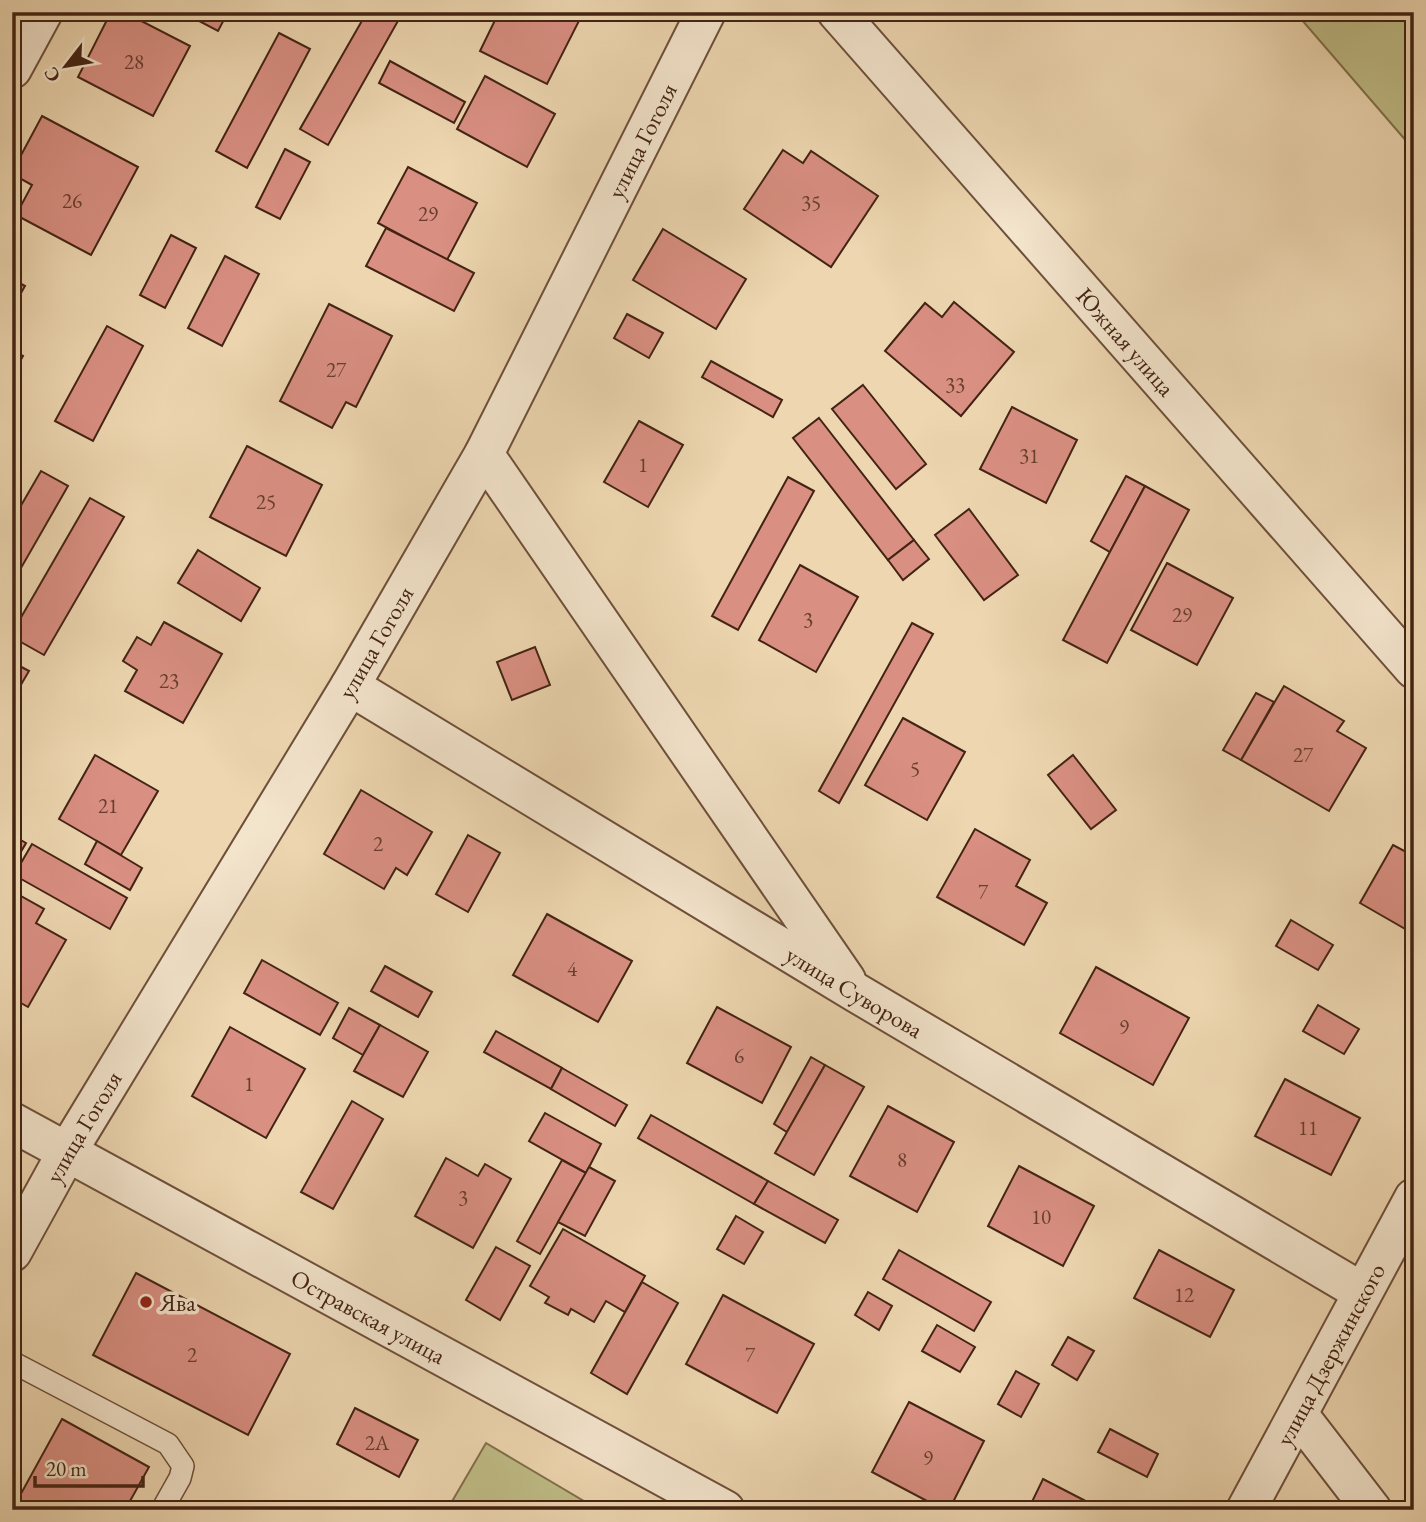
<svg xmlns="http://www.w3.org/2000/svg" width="1426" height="1522" font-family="'EB Garamond',serif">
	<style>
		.green { fill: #bfbc86; stroke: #81704c; stroke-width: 2 }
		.building { fill: #d98f82; stroke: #432313; stroke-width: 2 }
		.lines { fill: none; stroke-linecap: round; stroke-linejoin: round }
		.service-casing { stroke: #6e503a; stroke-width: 24 }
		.minor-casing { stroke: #6e503a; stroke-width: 42 }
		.tertiary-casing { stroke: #6e503a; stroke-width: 42 }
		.service { stroke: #f3e4cc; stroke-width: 21 }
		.minor { stroke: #f3e4cc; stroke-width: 38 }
		.tertiary { stroke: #f3e4cc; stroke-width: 38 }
		.poi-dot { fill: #8f2418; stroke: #f3e4cc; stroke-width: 2.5 }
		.labels { text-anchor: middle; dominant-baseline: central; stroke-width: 7; stroke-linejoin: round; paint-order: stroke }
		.number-label { font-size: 21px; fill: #683e2f }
		.street-label { font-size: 24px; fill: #432313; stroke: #f3e4cc }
		.poi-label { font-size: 24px; fill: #432313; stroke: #f3e4cc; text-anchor: start }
	</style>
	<rect width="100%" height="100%" fill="#edd6b0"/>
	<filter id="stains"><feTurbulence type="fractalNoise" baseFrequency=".00286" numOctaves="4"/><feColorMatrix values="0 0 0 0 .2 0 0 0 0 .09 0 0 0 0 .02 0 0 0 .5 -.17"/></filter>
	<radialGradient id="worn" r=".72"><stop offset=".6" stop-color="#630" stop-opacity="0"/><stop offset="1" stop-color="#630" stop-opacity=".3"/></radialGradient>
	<!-- green -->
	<g class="green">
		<polygon points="1295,12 1414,12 1414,150"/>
		<polygon points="486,1443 599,1510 447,1510"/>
	</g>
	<!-- building -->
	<g class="building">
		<polygon points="111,12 124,12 190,46 153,116 78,77"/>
		<polygon points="182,12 228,12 218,31"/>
		<polygon points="367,12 403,12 328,145 300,129"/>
		<polygon points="499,12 577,12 582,15 547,84 480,51"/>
		<polygon points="279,33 310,49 247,168 216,151"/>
		<polygon points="390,61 465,102 454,123 379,83"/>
		<polygon points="485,76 555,114 527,167 457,129"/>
		<polygon points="42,116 138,167 91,255 16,215 32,185 12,174 12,172"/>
		<polygon points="285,149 310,162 280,219 256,207"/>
		<polygon points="783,150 803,163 811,151 878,196 831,267 744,209"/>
		<polygon points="408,167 477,203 447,260 378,223"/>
		<polygon points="386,228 474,273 454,311 366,266"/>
		<polygon points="663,229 746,279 716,329 633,280"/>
		<polygon points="171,235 196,248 165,308 140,295"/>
		<polygon points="225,256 259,274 222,346 188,328"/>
		<polygon points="12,279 25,286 12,309"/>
		<polygon points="954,302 1014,352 961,416 885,351 925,303 942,317"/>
		<polygon points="329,304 392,336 356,407 346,402 332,428 280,401"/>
		<polygon points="627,314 663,333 649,358 614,338"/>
		<polygon points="107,326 143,346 93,441 55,421"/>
		<polygon points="12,350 23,356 12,376"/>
		<polygon points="711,361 782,400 773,417 702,377"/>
		<polygon points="863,385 926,464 896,489 832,409"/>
		<polygon points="1012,407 1077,440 1046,503 980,469"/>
		<polygon points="819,418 914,540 888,560 793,438"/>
		<polygon points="639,421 683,445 648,507 604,482"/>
		<polygon points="247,446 322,485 286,556 210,517"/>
		<polygon points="41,471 68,486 21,568 12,563 12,521"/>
		<polygon points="1126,476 1145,486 1110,552 1091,541"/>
		<polygon points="788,477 814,491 738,630 712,616"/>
		<polygon points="1145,486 1189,510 1107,663 1063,640"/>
		<polygon points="90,498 124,517 44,655 12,637 12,633"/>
		<polygon points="969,509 1018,575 984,600 935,535"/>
		<polygon points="914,540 929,559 903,580 888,560"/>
		<polygon points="198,550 260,588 241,621 178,583"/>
		<polygon points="1167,563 1233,598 1197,665 1131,630"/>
		<polygon points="800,565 858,597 816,672 759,640"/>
		<polygon points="164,622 222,654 183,723 125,691 137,670 123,661 137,637 151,645"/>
		<polygon points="912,623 933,634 839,803 819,791"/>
		<polygon points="535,647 550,685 512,700 497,662"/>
		<polygon points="12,662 29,671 12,700"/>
		<polygon points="1284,686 1344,721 1337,731 1366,748 1329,811 1241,760"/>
		<polygon points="1256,693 1274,702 1241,760 1223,750"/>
		<polygon points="903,718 965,752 927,820 865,785"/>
		<polygon points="95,755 158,791 121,855 59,819"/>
		<polygon points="1073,755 1116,810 1091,829 1048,775"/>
		<polygon points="361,790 432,832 407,875 396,868 384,889 324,854"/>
		<polygon points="975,829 1030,860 1016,886 1047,903 1024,945 937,897"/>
		<polygon points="12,835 26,843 12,867"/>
		<polygon points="468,835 500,853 468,912 436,894"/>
		<polygon points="97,841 142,868 130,890 85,864"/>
		<polygon points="32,844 127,898 110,929 14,875"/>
		<polygon points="1393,845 1414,856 1414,934 1360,903"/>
		<polygon points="12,891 44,909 36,923 66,940 28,1007 12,998"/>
		<polygon points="547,914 632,961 598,1022 513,975"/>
		<polygon points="1291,920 1333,945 1318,970 1276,946"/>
		<polygon points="262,960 338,1003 320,1035 244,993"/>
		<polygon points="385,966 432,992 418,1017 371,991"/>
		<polygon points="1096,967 1189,1018 1153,1085 1060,1033"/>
		<polygon points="1318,1005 1359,1029 1344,1054 1303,1031"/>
		<polygon points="717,1007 791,1047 762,1103 687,1063"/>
		<polygon points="349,1008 380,1025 363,1055 333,1038"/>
		<polygon points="380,1025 428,1052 403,1097 354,1071"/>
		<polygon points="230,1027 305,1069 266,1138 192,1096"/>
		<polygon points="496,1031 562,1068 551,1089 484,1052"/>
		<polygon points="811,1057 825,1065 787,1132 774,1124"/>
		<polygon points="825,1065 864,1087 814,1175 775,1153"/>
		<polygon points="562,1068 627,1105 615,1126 551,1089"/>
		<polygon points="1285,1079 1360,1118 1331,1175 1255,1136"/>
		<polygon points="352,1101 383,1119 333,1209 301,1192"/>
		<polygon points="888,1106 954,1142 917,1212 850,1176"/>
		<polygon points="545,1113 601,1144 586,1173 529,1141"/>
		<polygon points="651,1115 768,1181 754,1204 638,1138"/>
		<polygon points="446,1158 478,1176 485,1164 511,1179 473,1248 415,1216"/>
		<polygon points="562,1160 586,1173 540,1254 517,1241"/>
		<polygon points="1019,1166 1094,1206 1063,1266 988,1226"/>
		<polygon points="589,1167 615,1181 585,1236 558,1222"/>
		<polygon points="768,1181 838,1220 825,1243 754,1204"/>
		<polygon points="736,1216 763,1232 744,1264 717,1249"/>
		<polygon points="563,1229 645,1276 625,1312 606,1301 594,1322 571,1309 568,1315 545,1303 549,1297 530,1286"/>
		<polygon points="496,1247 530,1266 500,1320 466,1300"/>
		<polygon points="899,1250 991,1302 974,1331 883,1279"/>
		<polygon points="1159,1250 1234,1290 1210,1337 1134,1298"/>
		<polygon points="136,1273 290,1354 248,1435 93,1355"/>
		<polygon points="642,1282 678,1303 627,1394 591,1373"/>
		<polygon points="868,1292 892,1306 879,1330 855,1315"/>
		<polygon points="723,1295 814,1344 777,1413 686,1364"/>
		<polygon points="937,1325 975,1347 960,1372 922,1351"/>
		<polygon points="1068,1337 1094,1351 1077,1380 1052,1365"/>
		<polygon points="1016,1371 1039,1384 1021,1417 998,1404"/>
		<polygon points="1414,1373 1414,1388 1407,1385"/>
		<polygon points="909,1402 984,1441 949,1510 944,1510 872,1472"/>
		<polygon points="355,1408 418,1440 399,1477 337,1444"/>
		<polygon points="62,1419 149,1467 125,1510 12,1510"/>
		<polygon points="1110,1429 1158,1454 1147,1477 1098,1452"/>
		<polygon points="1043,1479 1103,1510 1028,1510"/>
	</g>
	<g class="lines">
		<defs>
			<polyline id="service" points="12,1362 168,1444 183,1466 180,1478 162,1510"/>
			<g id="minor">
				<polyline points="12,69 43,12"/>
				<polyline points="484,454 846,980"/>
				<path id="s1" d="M350,686L855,992L1362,1292"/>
				<path id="s2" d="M12,1122L725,1510"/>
				<path id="s3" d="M12,1252L67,1152L350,686L484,454L706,12"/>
				<polyline points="1298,1414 1372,1510"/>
				<path id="s4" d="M1246,1510L1414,1198"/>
			</g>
			<g id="tertiary">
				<path id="s5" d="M837,12L1414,669"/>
			</g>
		</defs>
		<!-- service casing -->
		<use href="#service" class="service-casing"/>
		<!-- minor casing -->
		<use href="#minor" class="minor-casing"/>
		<!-- tertiary casing -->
		<use href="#tertiary" class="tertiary-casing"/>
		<!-- service -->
		<use href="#service" class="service"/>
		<!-- minor -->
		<use href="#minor" class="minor"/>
		<!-- tertiary -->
		<use href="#tertiary" class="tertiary"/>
	</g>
	<!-- markers -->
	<circle class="poi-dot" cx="146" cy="1302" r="7"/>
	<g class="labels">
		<!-- number labels -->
		<g class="number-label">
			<text x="134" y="61">28</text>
			<text x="72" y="200">26</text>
			<text x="811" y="202">35</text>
			<text x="428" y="213">29</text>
			<text x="336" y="369">27</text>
			<text x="955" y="384">33</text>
			<text x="1029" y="455">31</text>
			<text x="643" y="464">1</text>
			<text x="266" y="501">25</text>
			<text x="1182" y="614">29</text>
			<text x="808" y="619">3</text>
			<text x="169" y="680">23</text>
			<text x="1303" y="754">27</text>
			<text x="915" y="768">5</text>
			<text x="108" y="805">21</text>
			<text x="378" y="843">2</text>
			<text x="983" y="891">7</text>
			<text x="572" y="968">4</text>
			<text x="1124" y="1026">9</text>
			<text x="739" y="1055">6</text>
			<text x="249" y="1083">1</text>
			<text x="1308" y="1127">11</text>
			<text x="902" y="1159">8</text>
			<text x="463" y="1197">3</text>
			<text x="1041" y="1216">10</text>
			<text x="1184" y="1294">12</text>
			<text x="192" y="1354">2</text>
			<text x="750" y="1354">7</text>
			<text x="377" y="1442">2А</text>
			<text x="928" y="1457">9</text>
		</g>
		<!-- street labels -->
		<g class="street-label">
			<text stroke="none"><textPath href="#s3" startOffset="1278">улица Гоголя</textPath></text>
			<text stroke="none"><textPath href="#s5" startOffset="438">Южная улица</textPath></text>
			<text stroke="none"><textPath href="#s3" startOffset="710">улица Гоголя</textPath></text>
			<text stroke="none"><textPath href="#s1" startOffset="590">улица Суворова</textPath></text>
			<text stroke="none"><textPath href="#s3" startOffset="144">улица Гоголя</textPath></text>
			<text stroke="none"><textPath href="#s2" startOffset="406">Остравская улица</textPath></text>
			<text stroke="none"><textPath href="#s4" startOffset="177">улица Дзержинского</textPath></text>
		</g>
		<!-- poi labels -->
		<g class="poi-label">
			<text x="160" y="1302">Ява</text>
		</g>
	</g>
	<!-- margin -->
	<rect width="1426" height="1522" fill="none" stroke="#edd6b0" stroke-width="42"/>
	<rect x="14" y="14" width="1398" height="1494" fill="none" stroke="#432313" stroke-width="3.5"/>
	<rect x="21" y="21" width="1384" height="1480" fill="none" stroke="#432313" stroke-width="2"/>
	<!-- north arrow -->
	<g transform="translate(66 66) rotate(239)" stroke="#f3e4cc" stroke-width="5" paint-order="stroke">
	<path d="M0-5L12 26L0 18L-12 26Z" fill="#432313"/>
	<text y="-10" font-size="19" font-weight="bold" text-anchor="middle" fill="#432313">С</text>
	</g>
	<!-- scale -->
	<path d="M35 1476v10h108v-10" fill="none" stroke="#432313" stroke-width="3.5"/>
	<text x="46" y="1476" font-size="21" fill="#432313" stroke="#f3e4cc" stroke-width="5" paint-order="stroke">20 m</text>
	<rect width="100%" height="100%" filter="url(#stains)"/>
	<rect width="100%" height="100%" fill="url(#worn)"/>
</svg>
